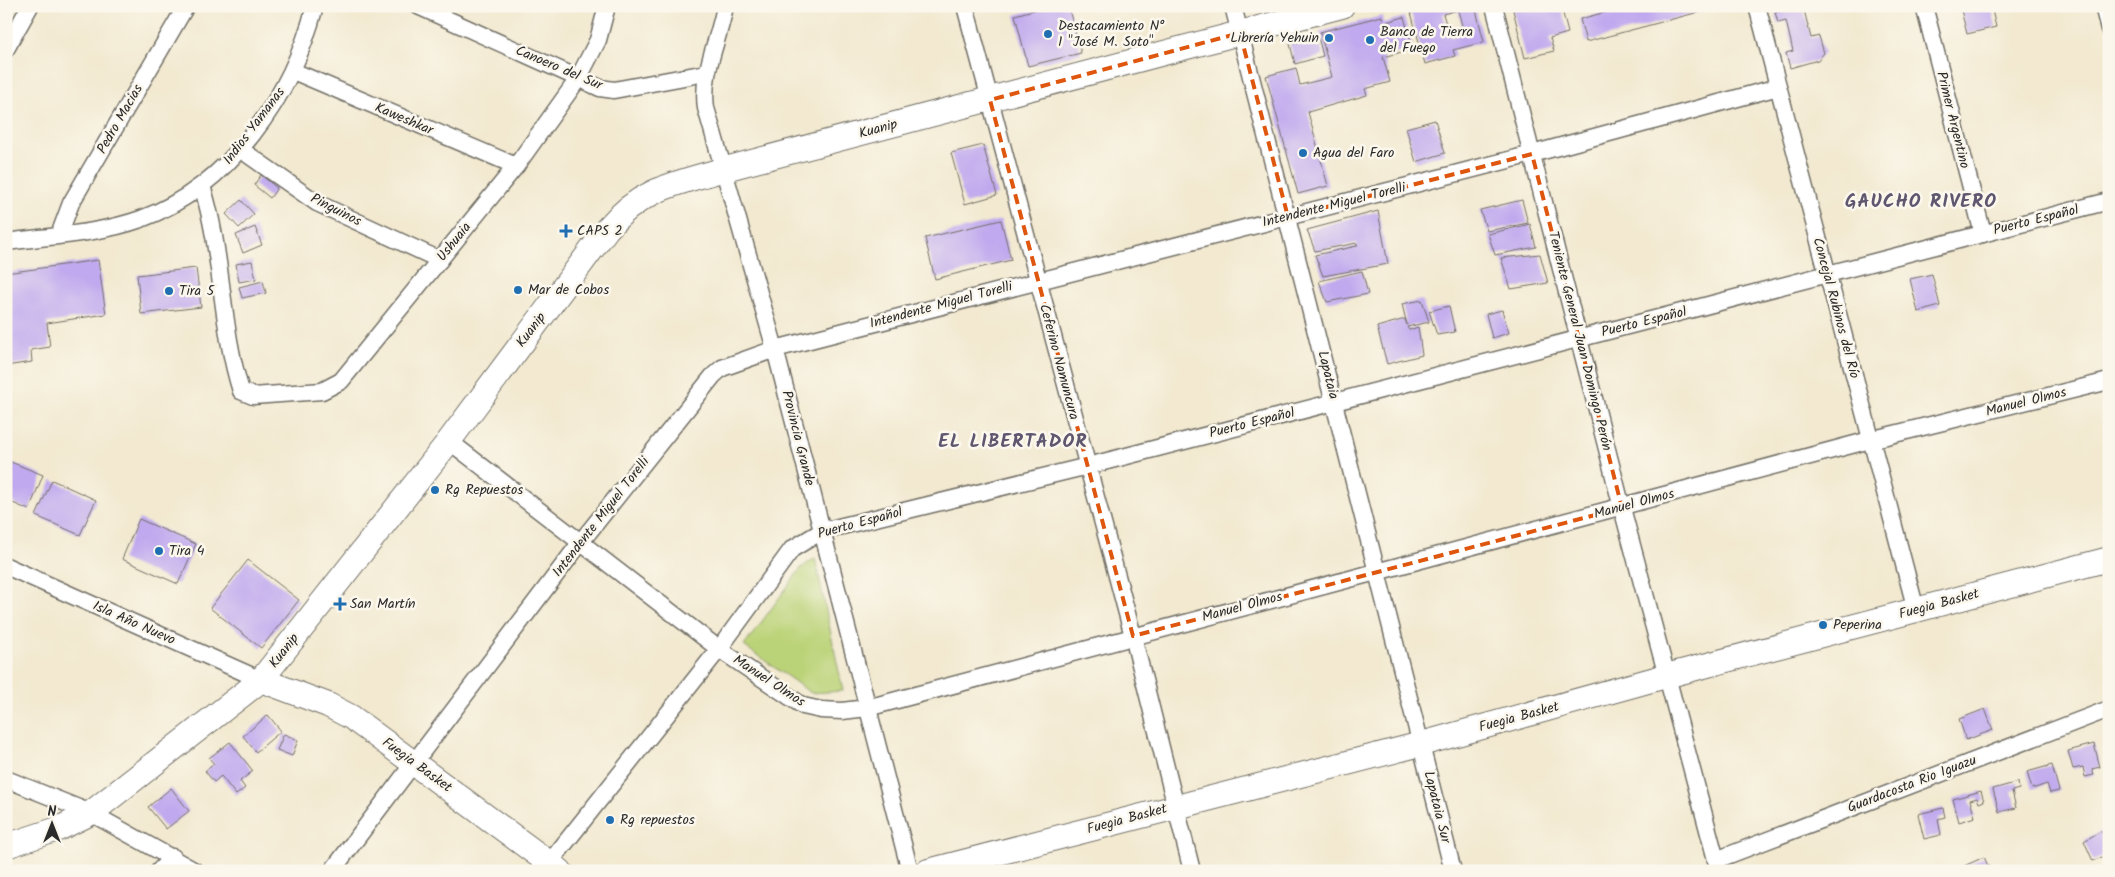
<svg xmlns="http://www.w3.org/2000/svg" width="2115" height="877" font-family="Kalam,sans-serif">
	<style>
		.green { fill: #bbd378; stroke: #737f52 }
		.building { fill: #c0a9ee; fill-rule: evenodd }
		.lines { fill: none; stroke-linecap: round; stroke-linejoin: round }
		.street-casing { stroke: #716e65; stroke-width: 19 }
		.secondary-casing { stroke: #716e65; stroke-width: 26 }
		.street { stroke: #fff; stroke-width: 16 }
		.secondary { stroke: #fff; stroke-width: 24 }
		.marked { fill: none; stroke: #df570e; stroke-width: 4; stroke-dasharray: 10 6; stroke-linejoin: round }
		.poi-dot { fill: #1f6fb2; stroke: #fbf7ec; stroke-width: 2 }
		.labels { text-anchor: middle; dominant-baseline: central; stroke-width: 5; stroke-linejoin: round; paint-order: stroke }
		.poi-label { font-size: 14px; fill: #2b2b2b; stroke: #fbf7ec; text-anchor: start }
		.street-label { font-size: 14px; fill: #2b2b2b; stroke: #fbf7ec }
		.district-label { font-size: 19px; font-weight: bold; letter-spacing: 1px; fill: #5f576f; stroke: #fbf7ec }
	</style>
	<rect width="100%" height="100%" fill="#fbf7ec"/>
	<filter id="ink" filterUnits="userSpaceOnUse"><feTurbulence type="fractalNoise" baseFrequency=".02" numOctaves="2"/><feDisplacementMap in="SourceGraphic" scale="10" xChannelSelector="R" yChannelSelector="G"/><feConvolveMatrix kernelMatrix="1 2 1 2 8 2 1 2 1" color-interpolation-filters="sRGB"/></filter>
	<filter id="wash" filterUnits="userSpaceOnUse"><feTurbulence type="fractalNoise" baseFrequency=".0096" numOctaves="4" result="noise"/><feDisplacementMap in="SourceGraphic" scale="20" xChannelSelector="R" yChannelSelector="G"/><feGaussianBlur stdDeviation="1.12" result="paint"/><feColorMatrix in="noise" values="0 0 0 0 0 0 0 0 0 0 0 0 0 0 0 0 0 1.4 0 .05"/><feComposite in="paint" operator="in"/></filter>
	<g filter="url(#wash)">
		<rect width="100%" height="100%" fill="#f2e9d0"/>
		<!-- green -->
		<polygon class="green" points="815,558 843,691 811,693 744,646 801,568"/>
		<g id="blocks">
			<!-- building -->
			<g class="building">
				<polygon points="1048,6 1068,6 1081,53 1028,66 1015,15"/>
				<path d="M1419,6H1475L1484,42L1453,50L1455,56L1425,64L1410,9ZM1458,10L1464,34L1450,37L1443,14Z"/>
				<polygon points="1512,6 1561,6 1568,33 1550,38 1554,51 1525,58"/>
				<polygon points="1609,6 1718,6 1718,7 1586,42 1580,19 1610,11"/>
				<polygon points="1796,6 1803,6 1811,38 1819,36 1824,53 1818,60 1790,68 1786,53 1793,51 1786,21 1778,23 1775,12"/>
				<polygon points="1960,6 1991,6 1996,27 1967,34"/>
				<polygon points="1382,16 1383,23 1404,17 1413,49 1383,57 1390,82 1365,89 1367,95 1308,112 1328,186 1298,194 1266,76 1296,68 1300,85 1332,77 1320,32"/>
				<polygon points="1318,37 1323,56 1295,64 1290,44"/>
				<polygon points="1435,120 1445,153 1416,162 1406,128"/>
				<polygon points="983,145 997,195 965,204 951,153"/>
				<polygon points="261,175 277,188 270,198 254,185"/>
				<polygon points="241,200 254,214 239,228 226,214"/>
				<polygon points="1522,200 1528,223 1487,231 1480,210"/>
				<polygon points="1378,211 1388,264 1323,276 1315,255 1357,246 1357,243 1315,251 1307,230"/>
				<polygon points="1001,220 1011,260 935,279 925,238"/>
				<polygon points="1530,224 1536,247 1495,255 1488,234"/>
				<polygon points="255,227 262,245 243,253 236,235"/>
				<polygon points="1540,254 1548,283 1511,289 1501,258"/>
				<polygon points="98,260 106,314 47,323 50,347 31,350 32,362 6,366 6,273"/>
				<polygon points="252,261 256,279 239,282 236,264"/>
				<polygon points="196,268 201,307 141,314 137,275"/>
				<polygon points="1362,271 1368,294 1327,302 1319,281"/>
				<polygon points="1932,274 1940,306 1918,312 1910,279"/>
				<polygon points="263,281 266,293 242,298 239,287"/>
				<polygon points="1422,300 1429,322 1407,327 1409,330 1418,327 1422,355 1387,364 1377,327 1405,319 1407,325 1402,304"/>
				<polygon points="1449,306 1455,332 1437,335 1429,311"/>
				<polygon points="1502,310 1509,333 1492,338 1486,314"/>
				<polygon points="6,460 43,475 29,510 6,500"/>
				<polygon points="52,480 96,500 80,535 36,516"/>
				<polygon points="139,519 196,544 178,584 122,559"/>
				<polygon points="248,560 299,600 261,648 210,608"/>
				<polygon points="1985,709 1993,730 1966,740 1959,719"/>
				<polygon points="268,715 281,731 256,752 243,736"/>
				<polygon points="284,734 298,740 292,756 277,750"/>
				<polygon points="230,742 253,771 240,781 245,788 236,795 221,776 214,782 205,771 214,764 209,758"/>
				<polygon points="2094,744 2100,767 2092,769 2094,775 2085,777 2083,767 2073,769 2068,751"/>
				<polygon points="2052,765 2059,791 2050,793 2047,784 2032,789 2027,772"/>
				<polygon points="2018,782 2019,789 2012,791 2016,808 1999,812 1993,789"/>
				<polygon points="171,788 189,811 166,829 148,807"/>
				<polygon points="1981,791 1984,801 1979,803 1977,798 1970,800 1975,817 1959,822 1953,799"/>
				<polygon points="1943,808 1945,817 1938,819 1941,835 1924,839 1918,814"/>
				<polygon points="2101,831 2109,845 2109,854 2093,861 2084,841"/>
				<polygon points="1984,857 1989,868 1981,871 1966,871 1964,866"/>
			</g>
		</g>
	</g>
	<g filter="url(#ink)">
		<use href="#blocks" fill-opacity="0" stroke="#716e65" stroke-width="1"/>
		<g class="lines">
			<defs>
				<g id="street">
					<polyline points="418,6 600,88 614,90 706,73"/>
					<path d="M725,6C719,41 701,72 706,108L775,349L910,871"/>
					<polyline points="965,6 1133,636 1192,871"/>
					<polyline points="1233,6 1453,871"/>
					<polyline points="1494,6 1622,508 1719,871"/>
					<polyline points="1757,6 1916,610"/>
					<polyline points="1924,6 1983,234"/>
					<polyline points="2103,6 2109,29"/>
					<polyline points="6,49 30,6"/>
					<polyline points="293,71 516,166"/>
					<polyline points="240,149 317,203 440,260"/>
					<path d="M202,186C223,251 220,325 241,391L253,396L322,391L341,381L516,166L578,79L598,40L607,6"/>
					<polyline points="59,235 71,203 186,6"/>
					<path d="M6,242C50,236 99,234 141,219C230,186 292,96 315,6"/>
					<polyline points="449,441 719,649 803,706 821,710 842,711 867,708 1870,440 2109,381"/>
					<polyline points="6,566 261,680"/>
					<polyline points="6,779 91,813 195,871"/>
					<polyline points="1716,860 2109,709"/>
					<polyline points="159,871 173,857"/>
					<polyline points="332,871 580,543 713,376 722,368 775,349 1532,154 1778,87"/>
					<polyline points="543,871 719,649 792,549 822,531 1088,466 2109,201"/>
				</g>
				<g id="secondary">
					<polyline points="261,680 328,705 351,717 560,871"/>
					<path d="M6,846L58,829L91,813L261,680L449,441L607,229C642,188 675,184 725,169L1342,6"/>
					<polyline points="928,871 1421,744 1666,676 2109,559"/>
				</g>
			</defs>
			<!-- street casing -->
			<use href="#street" class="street-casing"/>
			<!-- secondary casing -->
			<use href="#secondary" class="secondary-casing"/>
			<!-- street -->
			<use href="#street" class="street"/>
			<!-- secondary -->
			<use href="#secondary" class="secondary"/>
		</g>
	</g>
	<!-- marked area -->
	<path class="marked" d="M1240,33L1288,217L1532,154L1622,508L1133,636L990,100Z"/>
	<!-- markers -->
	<g class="poi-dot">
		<circle cx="1048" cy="34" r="5"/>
		<circle cx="1329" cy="38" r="5"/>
		<circle cx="1370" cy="40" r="5"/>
		<circle cx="1303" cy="153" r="5"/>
		<path d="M563.5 223.5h5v5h5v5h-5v5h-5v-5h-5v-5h5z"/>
		<circle cx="518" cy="290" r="5"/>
		<circle cx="169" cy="291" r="5"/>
		<circle cx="435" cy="490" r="5"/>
		<circle cx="159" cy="551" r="5"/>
		<path d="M337.5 596.5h5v5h5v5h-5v5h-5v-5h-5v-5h5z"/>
		<circle cx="1823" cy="625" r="5"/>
		<circle cx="610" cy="820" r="5"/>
	</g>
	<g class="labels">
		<!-- poi labels -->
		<g class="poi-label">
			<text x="1058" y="26">Destacamiento N°<tspan x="1058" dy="16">1 "José M. Soto"</tspan></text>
			<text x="1380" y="32">Banco de Tierra<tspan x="1380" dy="16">del Fuego</tspan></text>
			<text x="1319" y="38" text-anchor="end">Librería Yehuin</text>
			<text x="1313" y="153">Agua del Faro</text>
			<text x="577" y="231">CAPS 2</text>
			<text x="528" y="290">Mar de Cobos</text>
			<text x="179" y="291">Tira 5</text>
			<text x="445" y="490">Rg Repuestos</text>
			<text x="169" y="551">Tira 4</text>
			<text x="350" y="604">San Martín</text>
			<text x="1833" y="625">Peperina</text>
			<text x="620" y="820">Rg repuestos</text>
		</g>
		<!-- street labels -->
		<g class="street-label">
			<text transform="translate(559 68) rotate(23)">Canoero del Sur</text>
			<text transform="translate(120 119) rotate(-60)">Pedro Macias</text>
			<text transform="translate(404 119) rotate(23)">Kaweshkar</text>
			<text transform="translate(1953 120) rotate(76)">Primer Argentino</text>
			<text transform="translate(254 126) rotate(-53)">Indios Yamanas</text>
			<text transform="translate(878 129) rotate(-15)">Kuanip</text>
			<text transform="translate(1334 205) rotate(-14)">Intendente Miguel Torelli</text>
			<text transform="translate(336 210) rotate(27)">Pinguinos</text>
			<text transform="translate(2036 220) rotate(-14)">Puerto Español</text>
			<text transform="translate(454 242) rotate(-51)">Ushuaia</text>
			<text transform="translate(941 305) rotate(-15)">Intendente Miguel Torelli</text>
			<text transform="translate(1836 308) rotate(75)">Concejal Rubinos del Río</text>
			<text transform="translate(1644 322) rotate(-14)">Puerto Español</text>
			<text transform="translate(531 330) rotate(-53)">Kuanip</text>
			<text transform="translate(1580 341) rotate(76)">Teniente General Juan Domingo Perón</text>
			<text transform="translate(1059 362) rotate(75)">Ceferino Namuncura</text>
			<text transform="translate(1328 375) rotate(76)">Lapataia</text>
			<text transform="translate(2026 402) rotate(-14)">Manuel Olmos</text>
			<text transform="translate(1252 423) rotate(-14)">Puerto Español</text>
			<text transform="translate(798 438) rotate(76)">Provincia Grande</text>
			<text transform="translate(1634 504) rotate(-15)">Manuel Olmos</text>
			<text transform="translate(601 517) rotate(-52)">Intendente Miguel Torelli</text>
			<text transform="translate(860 523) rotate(-15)">Puerto Español</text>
			<text transform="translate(1939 604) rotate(-15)">Fuegia Basket</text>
			<text transform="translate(1242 607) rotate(-15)">Manuel Olmos</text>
			<text transform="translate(134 623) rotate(24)">Isla Año Nuevo</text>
			<text transform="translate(284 651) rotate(-52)">Kuanip</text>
			<text transform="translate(769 681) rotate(33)">Manuel Olmos</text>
			<text transform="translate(1519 717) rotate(-15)">Fuegia Basket</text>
			<text transform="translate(417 765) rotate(36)">Fuegia Basket</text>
			<text transform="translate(1912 784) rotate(-21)">Guardacosta Rio Iguazu</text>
			<text transform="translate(1437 807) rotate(76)">Lapataia Sur</text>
			<text transform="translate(1127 819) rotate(-15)">Fuegia Basket</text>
		</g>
		<!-- district labels -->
		<g class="district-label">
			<text x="1921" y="202">GAUCHO RIVERO</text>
			<text x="1013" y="442">EL LIBERTADOR</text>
		</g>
	</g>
	<!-- margin -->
	<rect width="2115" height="877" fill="none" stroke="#fbf7ec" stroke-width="25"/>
	<!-- north arrow -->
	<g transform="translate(52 824)" stroke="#fbf7ec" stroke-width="4" paint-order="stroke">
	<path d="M0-4L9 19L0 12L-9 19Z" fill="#2b2b2b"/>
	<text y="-8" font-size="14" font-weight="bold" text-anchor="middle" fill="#2b2b2b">N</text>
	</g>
</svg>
